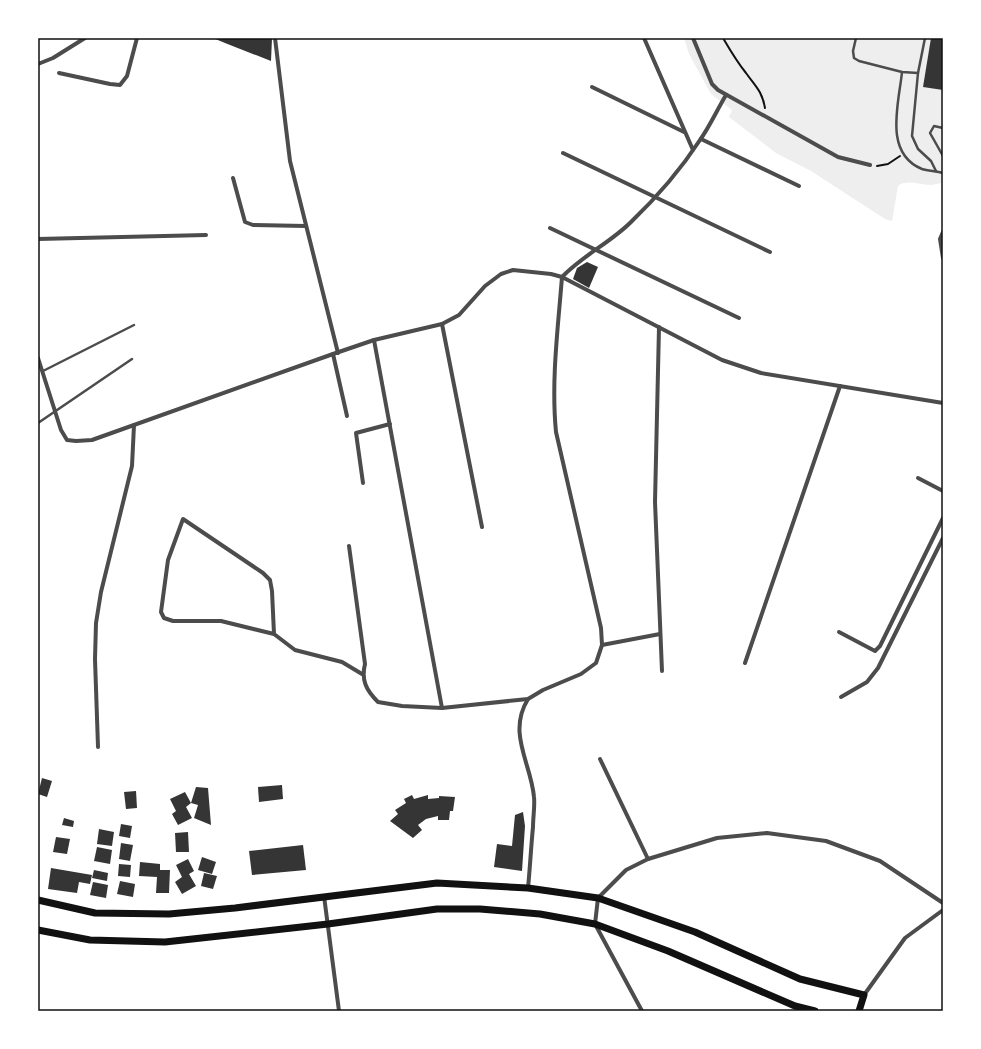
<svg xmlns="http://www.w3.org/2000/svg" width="981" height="1049" font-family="'Fira Sans Condensed',sans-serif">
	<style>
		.green { fill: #eee }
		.building { fill: #353535 }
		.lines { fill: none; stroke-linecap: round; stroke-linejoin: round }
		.path { stroke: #111; stroke-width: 2 }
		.service { stroke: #4c4c4c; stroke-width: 2.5 }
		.minor { stroke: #4c4c4c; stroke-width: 4 }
		.secondary { stroke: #111; stroke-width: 7 }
		.neatline { fill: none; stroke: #111; stroke-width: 1.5 }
	</style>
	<rect width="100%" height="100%" fill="#fff"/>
	<!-- green -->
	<path class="green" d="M684,38H943V183C939,183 934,185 930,185C920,185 906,179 898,186L892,221L885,219L811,171L776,153L729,117L732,110L711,94L689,54Z"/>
	<!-- building -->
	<g class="building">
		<polygon points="213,38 272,38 271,61 225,43"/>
		<polygon points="931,38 943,38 943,90 923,87"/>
		<polygon points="587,262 598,267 589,288 573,279 577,268"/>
		<polygon points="42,778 52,781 47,797 38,794"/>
		<polygon points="282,785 283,799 259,802 258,787"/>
		<polygon points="196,787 208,788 211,825 194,818 198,805 191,803 186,807 192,818 178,825 172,814 176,811 170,799 185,792 191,803"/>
		<polygon points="136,791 137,808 126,809 124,792"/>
		<polygon points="412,795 414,799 428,795 428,799 439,798 439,796 455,797 453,811 450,811 449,820 438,820 438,816 426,819 418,825 422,830 413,838 390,821 398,814 395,810 406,803 404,799"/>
		<polygon points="523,812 525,826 522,871 494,867 497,844 512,846 515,815"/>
		<polygon points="64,818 74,821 73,827 62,825"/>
		<polygon points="121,824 132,826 130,838 119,836"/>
		<polygon points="99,829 114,832 112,846 97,844"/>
		<polygon points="188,832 189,852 176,852 175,833"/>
		<polygon points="56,837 70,839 67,854 53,852"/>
		<polygon points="121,843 133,845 130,861 119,859"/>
		<polygon points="303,845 306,870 252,875 249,851"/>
		<polygon points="97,847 112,850 110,864 94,861"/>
		<polygon points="202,857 216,862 212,874 198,870"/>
		<polygon points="188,859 194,871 189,874 196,886 182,894 175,882 182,877 176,865"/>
		<polygon points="140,862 160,864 160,870 170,870 169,893 156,893 157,877 139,876"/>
		<polygon points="119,864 131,865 130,877 118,876"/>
		<polygon points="51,868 92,875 90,884 79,882 77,893 48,889"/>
		<polygon points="94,870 108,873 107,881 92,878"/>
		<polygon points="204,873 217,876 213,889 201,886"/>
		<polygon points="120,881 135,884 133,897 117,894"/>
		<polygon points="93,882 108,885 106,898 90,895"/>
	</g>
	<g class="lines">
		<!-- path -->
		<g class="path">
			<path d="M723,38C730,50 737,62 746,73C756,87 762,91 765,108"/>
			<polyline points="877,166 888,164 900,156"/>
		</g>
		<!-- service -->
		<g class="service">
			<polyline points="856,38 853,51 854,58 859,61 902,72 918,73"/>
			<polyline points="925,38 918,73 912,136 918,149 931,161 936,171"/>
			<path d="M902,72C899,103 883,153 922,169C928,171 936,171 943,173"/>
			<polyline points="943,128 934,126 930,133 943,156"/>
			<polyline points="43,371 134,325"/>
			<polyline points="38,423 132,359"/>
		</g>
		<!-- minor -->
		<g class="minor">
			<polyline points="275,38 290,161 338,353"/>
			<polyline points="644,38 693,150"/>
			<polyline points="693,38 712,84 718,90 838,157 870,165"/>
			<polyline points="38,64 53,58 85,38"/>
			<polyline points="59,73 110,84 120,85 127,76 137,38"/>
			<polyline points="592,87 684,132"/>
			<polyline points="701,139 799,186"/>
			<polyline points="563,153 770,252"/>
			<polyline points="233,178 245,222 253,225 306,226"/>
			<polyline points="550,228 739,318"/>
			<polyline points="943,232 940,239 943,258"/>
			<polyline points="38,239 206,235"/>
			<path d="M562,277C583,255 610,243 631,222C656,198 681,169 700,140C710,126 717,110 726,95"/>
			<polyline points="442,324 482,527"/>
			<polyline points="659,327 655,502 662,671"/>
			<polyline points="374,340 442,708"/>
			<polyline points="333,354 347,416"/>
			<polyline points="38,358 61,430 67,440 76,441 92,440 333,354 374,340 442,324 459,315 485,286 501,274 513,270 551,274 562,277 722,360 761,373 943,403"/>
			<polyline points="918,478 943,491"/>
			<polyline points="363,483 356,433 390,424"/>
			<path d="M349,546L365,664C361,680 366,690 378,702L402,706L442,708L528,699L543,690L581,674L596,663L602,645L601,628L556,432C551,381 558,328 562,277"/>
			<polyline points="839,632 875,651 880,646 943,518"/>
			<polyline points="274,634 272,591 270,580 263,573 183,519 168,560 161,612 164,618 173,621 221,621 274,634 295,650 342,662 362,674"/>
			<polyline points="602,645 660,634"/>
			<polyline points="745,663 840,386"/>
			<polyline points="841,697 867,682 878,668 943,538"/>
			<path d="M528,699C507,733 531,763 534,797C535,806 533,817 533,827C531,847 530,868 528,888"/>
			<polyline points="98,747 95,659 96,623 101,592 132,466 134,425"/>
			<polyline points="600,759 648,859"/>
			<polyline points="324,896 339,1011"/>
			<polyline points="864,995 905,938 943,910"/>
			<polyline points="642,1011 595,924 598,898 626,870 648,859 717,838 767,833 826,841 880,861 943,903"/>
		</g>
		<!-- secondary -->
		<g class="secondary">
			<polyline points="38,900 95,913 169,914 235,908 437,883 528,888 598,898 695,932 800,979 864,995 859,1011"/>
			<polyline points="38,930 90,940 165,942 328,924 437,909 480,909 540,914 595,924 668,951 795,1006 815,1011"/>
		</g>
	</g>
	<!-- border -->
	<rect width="981" height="1049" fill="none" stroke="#ffffff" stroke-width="78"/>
	<rect x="39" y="39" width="903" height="971" class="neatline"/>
</svg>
